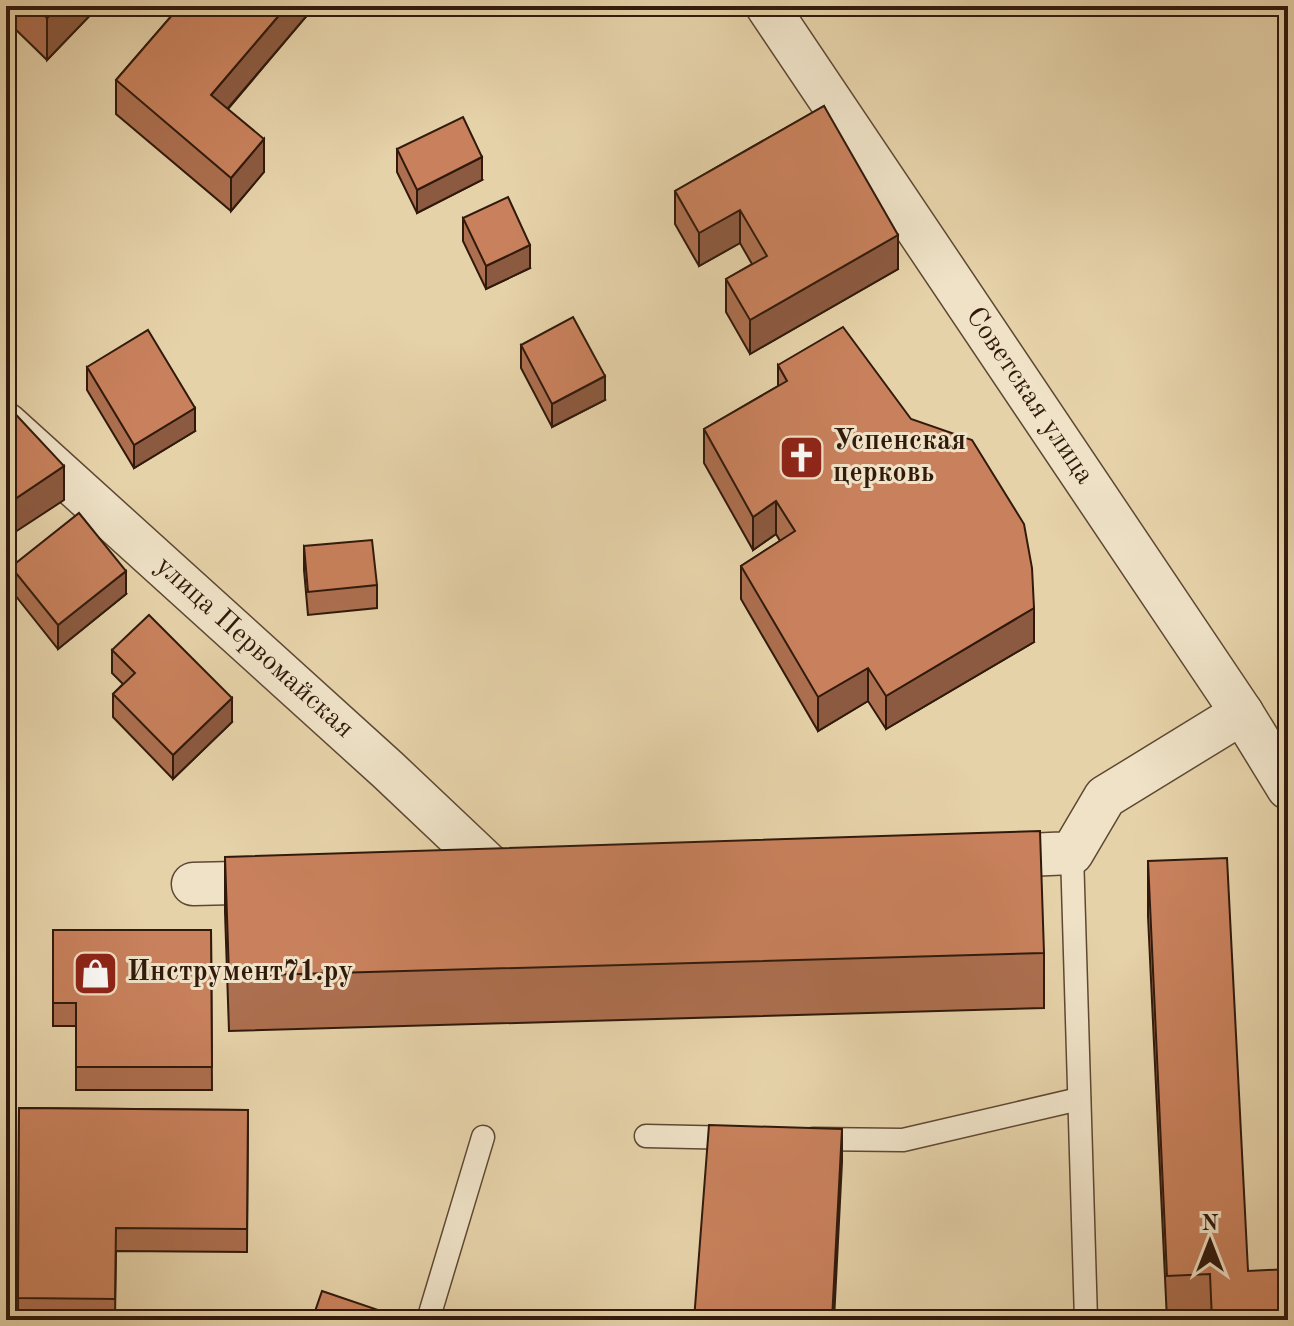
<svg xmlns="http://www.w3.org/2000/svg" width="1294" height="1326" font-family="'Old Standard TT',serif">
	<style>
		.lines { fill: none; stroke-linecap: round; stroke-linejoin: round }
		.service-casing { stroke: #5e4833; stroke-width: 25 }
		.minor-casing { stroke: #5e4833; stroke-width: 45 }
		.service { stroke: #efe2c7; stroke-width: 22 }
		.minor { stroke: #efe2c7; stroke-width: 42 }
		.wall { fill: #ac6f4f; stroke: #311a0c; stroke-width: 2 }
		.shaded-wall { fill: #8c5a40; stroke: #311a0c; stroke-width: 2 }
		.building { fill: #c8815c; stroke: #311a0c; stroke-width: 2 }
		.labels { text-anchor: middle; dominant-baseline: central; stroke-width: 6; stroke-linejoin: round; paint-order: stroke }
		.street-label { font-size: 28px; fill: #311a0c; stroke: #efe2c7 }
		.poi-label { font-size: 28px; font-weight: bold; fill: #311a0c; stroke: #efe2c7; text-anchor: start }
	</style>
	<rect width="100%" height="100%" fill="#e6d2a9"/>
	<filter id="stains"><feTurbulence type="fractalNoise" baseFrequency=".0025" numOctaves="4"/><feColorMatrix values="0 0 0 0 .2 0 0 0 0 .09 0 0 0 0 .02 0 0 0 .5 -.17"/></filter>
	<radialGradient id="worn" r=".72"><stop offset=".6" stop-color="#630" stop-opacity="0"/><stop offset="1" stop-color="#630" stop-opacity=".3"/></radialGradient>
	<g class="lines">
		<defs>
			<g id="service">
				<polyline points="1072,853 1086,1320"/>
				<polyline points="646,1136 739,1138"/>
				<polyline points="813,1139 903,1140 1079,1099"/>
				<polyline points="428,1320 483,1137"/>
			</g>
			<g id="minor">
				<polyline points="767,6 1242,713 1288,788"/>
				<polyline points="6,424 388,770 500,876"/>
				<polyline points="983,857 1072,853 1105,797 1242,713"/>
				<polyline points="193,884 281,882"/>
			</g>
		</defs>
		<!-- service casing -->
		<use href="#service" class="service-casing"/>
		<!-- minor casing -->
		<use href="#minor" class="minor-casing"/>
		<!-- service -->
		<use href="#service" class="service"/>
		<!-- minor -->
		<use href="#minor" class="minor"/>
	</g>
	<!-- wall -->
	<g class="wall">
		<polygon points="6,6 99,6 47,60 6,20"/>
		<polygon points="180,6 315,6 228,109 264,172 231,211 116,114 116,80"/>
		<polygon points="824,106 898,269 750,354 726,312 726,279 752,264 740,243 699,266 675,224 675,191"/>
		<polygon points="397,149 482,180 417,213 397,172"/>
		<polygon points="463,218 530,268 486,289 463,241"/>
		<polygon points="521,345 605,400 552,427 521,368"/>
		<polygon points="778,365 1034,642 886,729 868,701 818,731 741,599 741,566 780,541 776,534 753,550 704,463 704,429 778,386"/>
		<polygon points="87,367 195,431 134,468 87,390"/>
		<polygon points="304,546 377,585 377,608 308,615 304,570"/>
		<polygon points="11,567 126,594 58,649 11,590"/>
		<polygon points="112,650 232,722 173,779 113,717 113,694 123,684 112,673"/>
		<polygon points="225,857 1044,953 1044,1008 229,1031 225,912"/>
		<polygon points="1148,861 1248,1271 1288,1320 1167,1320 1148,916"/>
		<polygon points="53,930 211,930 212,1090 76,1090 76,1026 53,1026"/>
		<polygon points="19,1108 248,1110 247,1252 116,1251 115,1320 18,1320"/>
	</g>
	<!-- shaded-wall -->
	<g class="shaded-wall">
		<polygon points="58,6 99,6 47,60 47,18"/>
		<polygon points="287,6 315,6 211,128 211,95"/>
		<polygon points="264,139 264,172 231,211 231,178"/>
		<polygon points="482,157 482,180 417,213 417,190"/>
		<polygon points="740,210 740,243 699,266 699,233"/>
		<polygon points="898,235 898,269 750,354 750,320"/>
		<polygon points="530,245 530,268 486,289 486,266"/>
		<polygon points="605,376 605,400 552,427 552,404"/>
		<polygon points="195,408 195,431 134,468 134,445"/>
		<polygon points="64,466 64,500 6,538 6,505"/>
		<polygon points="776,501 776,534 753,550 753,517"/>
		<polygon points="126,571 126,594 58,649 58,625"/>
		<polygon points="1034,608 1034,642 886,729 886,696"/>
		<polygon points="868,668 868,701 818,731 818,697"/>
		<polygon points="232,698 232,722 173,779 173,755"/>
		<polygon points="842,1129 842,1162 834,1320 832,1320"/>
	</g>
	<!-- building -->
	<g class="building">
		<polygon points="35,6 58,6 47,18"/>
		<polygon points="180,6 287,6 211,95 264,139 231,178 116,80"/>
		<polygon points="824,106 898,235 750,320 726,279 767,256 740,210 699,233 675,191"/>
		<polygon points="463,117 482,157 417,190 397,149"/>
		<polygon points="508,197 530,245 486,266 463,218"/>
		<polygon points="573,317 605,376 552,404 521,345"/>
		<polygon points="843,327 911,419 972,440 1024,524 1032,568 1034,608 886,696 868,668 818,697 741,566 795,531 776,501 753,517 704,429 787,381 778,365"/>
		<polygon points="148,330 195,408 134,445 87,367"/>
		<polygon points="6,404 64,466 6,505"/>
		<polygon points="79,513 126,571 58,625 11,567"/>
		<polygon points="372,540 377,585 308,592 304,546"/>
		<polygon points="149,615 232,698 173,755 113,694 135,673 112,650"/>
		<polygon points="1040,831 1044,953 229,976 225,857"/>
		<polygon points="1227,858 1248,1271 1288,1269 1288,1320 1212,1320 1210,1274 1167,1276 1148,861"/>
		<polygon points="53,930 211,930 212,1067 76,1067 76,1003 53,1003"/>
		<polygon points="19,1108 248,1110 247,1229 116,1228 115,1299 18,1298"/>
		<polygon points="709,1125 842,1129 832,1320 694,1320"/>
		<polygon points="322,1291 387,1313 384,1320 312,1320"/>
	</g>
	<!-- icons -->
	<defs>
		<symbol id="church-square" viewBox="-11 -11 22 22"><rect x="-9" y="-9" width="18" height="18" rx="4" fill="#8f2418" stroke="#efe2c7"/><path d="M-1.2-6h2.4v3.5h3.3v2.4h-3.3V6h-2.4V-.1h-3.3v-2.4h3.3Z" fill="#fff"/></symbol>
		<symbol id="shop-square" viewBox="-11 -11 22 22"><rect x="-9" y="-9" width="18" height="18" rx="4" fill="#8f2418" stroke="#efe2c7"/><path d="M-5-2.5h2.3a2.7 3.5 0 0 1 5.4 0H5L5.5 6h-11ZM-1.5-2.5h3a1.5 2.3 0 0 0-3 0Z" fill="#fff"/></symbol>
	</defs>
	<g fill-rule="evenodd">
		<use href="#church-square" x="776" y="432" width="51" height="51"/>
		<use href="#shop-square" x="70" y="948" width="51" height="51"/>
	</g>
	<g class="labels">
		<!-- street labels -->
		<g class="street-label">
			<text transform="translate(1029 396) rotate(56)">Советская улица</text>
			<text transform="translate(254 648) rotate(42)">улица Первомайская</text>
		</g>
		<!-- poi labels -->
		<g class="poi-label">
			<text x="833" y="442">Успенская<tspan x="833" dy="32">церковь</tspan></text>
			<text x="127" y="973">Инструмент71.ру</text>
		</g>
	</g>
	<!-- margin -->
	<rect width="1294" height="1326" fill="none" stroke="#e6d2a9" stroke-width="32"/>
	<rect x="8" y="8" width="1278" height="1310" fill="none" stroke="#311a0c" stroke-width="4"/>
	<rect x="16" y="16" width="1262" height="1294" fill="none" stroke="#311a0c" stroke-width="2"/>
	<!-- north arrow -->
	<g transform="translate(1210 1242)" stroke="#efe2c7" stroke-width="6" paint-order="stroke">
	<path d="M0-6L14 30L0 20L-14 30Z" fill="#311a0c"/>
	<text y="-12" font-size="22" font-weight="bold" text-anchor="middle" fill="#311a0c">N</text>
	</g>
	<rect width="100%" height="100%" filter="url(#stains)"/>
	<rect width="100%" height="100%" fill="url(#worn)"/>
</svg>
